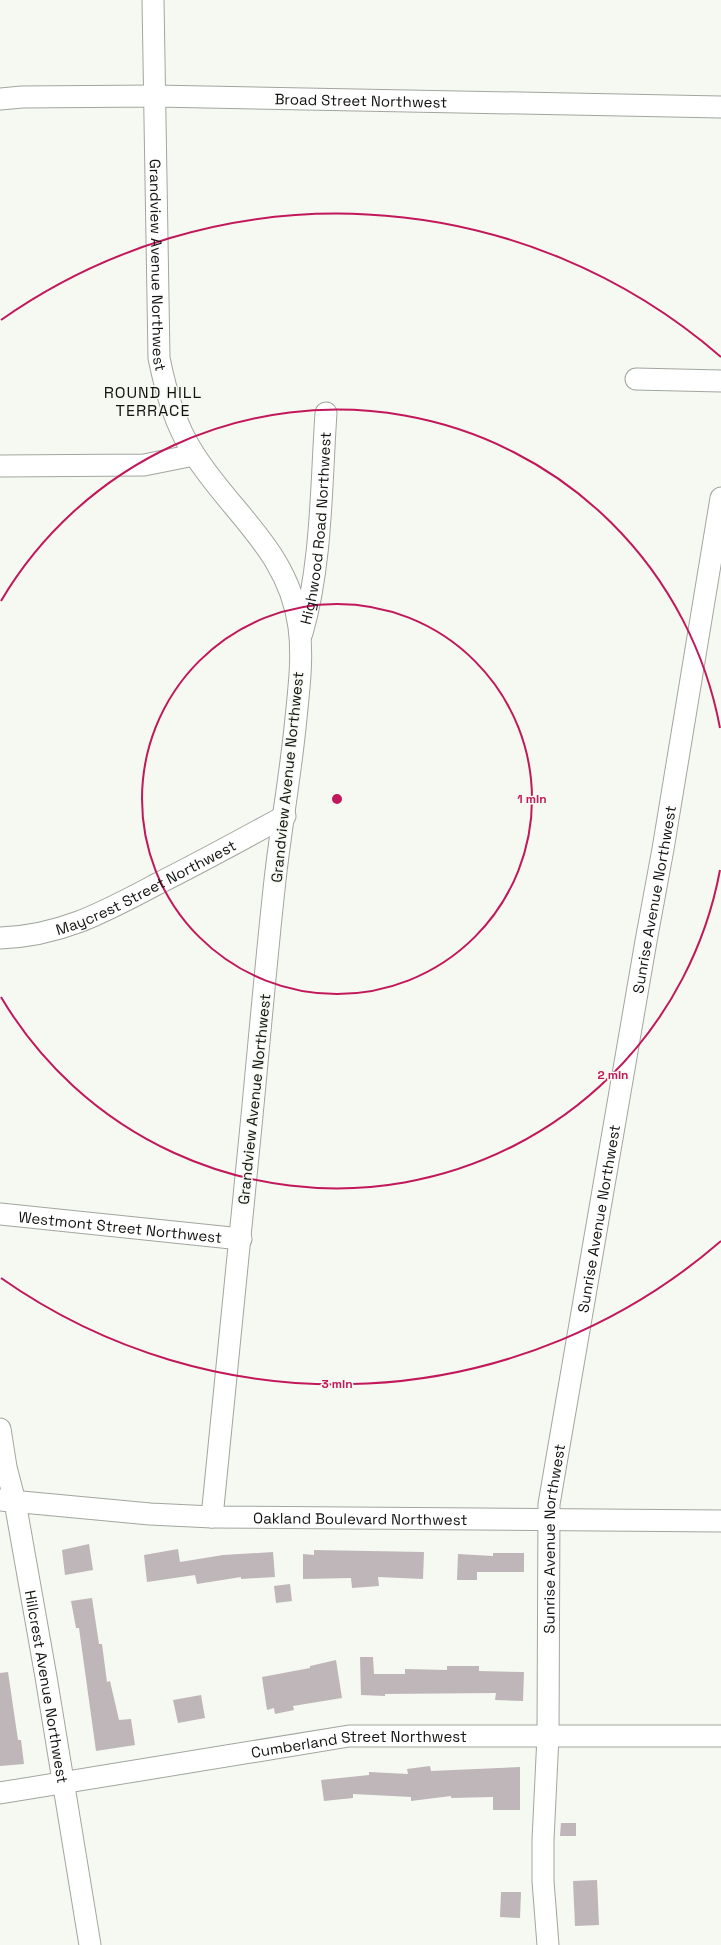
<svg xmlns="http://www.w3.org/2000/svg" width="721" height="1945" font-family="'Space Grotesk',sans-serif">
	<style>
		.building { fill: #bfb6b9 }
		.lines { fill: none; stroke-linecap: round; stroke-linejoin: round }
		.minor-casing { stroke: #a1a69e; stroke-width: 23 }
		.minor { stroke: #fff; stroke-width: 21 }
		.ring { fill: none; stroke: #c2185b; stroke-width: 2 }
		.labels { text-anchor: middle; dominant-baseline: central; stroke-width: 3; stroke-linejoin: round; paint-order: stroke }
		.street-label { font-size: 15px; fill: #121310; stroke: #f5f9f1 }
		.neighbourhood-label { font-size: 16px; letter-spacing: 1px; fill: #121310; stroke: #f5f9f1 }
		.centre { fill: #c2185b; stroke: #f5f9f1; stroke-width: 2 }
		.ring-label { font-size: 12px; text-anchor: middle; font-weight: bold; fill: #c2185b; stroke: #f5f9f1; stroke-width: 3; stroke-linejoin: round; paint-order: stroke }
	</style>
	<rect width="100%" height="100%" fill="#f5f9f1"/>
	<!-- building -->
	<g class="building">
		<polygon points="89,1544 93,1570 65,1575 62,1550"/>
		<polygon points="178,1549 180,1562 223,1555 273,1552 275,1577 241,1579 241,1577 197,1584 195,1575 147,1582 144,1555"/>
		<polygon points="314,1550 424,1552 423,1579 378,1577 379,1586 352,1588 351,1578 303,1579 303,1554 314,1555"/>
		<polygon points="493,1553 524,1553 524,1572 477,1572 477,1580 457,1580 458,1554 493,1556"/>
		<polygon points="290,1584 292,1601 276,1603 274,1586"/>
		<polygon points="92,1598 99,1644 102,1644 107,1682 110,1681 119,1720 131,1719 135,1745 96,1751 79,1628 76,1628 71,1601"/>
		<polygon points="360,1657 373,1657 374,1674 405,1674 405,1669 447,1670 447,1666 479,1666 479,1671 524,1672 523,1701 495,1700 496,1693 385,1694 385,1696 361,1695"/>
		<polygon points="336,1660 342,1698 293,1706 294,1710 275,1714 274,1708 267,1710 262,1677 310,1668 310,1666"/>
		<polygon points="8,1672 18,1740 21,1740 24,1764 0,1766 0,1673"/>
		<polygon points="201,1695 205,1718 178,1723 173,1700"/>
		<polygon points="430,1766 431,1771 520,1767 520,1810 493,1810 493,1797 451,1798 451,1796 411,1801 411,1797 353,1794 353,1798 324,1801 321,1780 369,1775 369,1772 408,1774 407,1769"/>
		<polygon points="561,1823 576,1823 576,1836 560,1836"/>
		<polygon points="597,1880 599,1925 575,1926 573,1881"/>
		<polygon points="501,1892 521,1892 520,1918 500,1917"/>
	</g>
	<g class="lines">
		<defs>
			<g id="minor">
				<path id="s1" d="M153,0L159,358C166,392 175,425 194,454C232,514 289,551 299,627C303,657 299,688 296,718C291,772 281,826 275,880C266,962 259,1044 251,1126C239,1257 225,1387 212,1517"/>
				<path id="s2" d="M0,99L22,97L155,96L721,107"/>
				<polyline points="636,379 721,381"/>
				<polyline points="0,466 144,465 194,455"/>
				<path id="s3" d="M302,633C322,564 321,485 326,413"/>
				<path id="s4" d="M0,938C62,936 106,911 159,883C201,862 243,839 285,816"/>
				<path id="s5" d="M0,1214L241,1239"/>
				<path id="s6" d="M0,1429L6,1467L15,1502L46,1677L90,1945"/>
				<path id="s7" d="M0,1500L150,1514L212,1517L721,1521"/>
				<path id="s8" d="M0,1793L349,1736H721"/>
				<path id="s9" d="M548,1945L543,1881V1840L548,1736L549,1504L646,941L663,849L721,498"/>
			</g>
		</defs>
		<!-- minor casing -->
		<use href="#minor" class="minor-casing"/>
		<!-- minor -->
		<use href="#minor" class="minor"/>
	</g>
	<!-- distance rings -->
	<g class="ring">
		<circle cx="337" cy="799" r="195"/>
		<path d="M720 870A390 390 0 0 1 1 997M1 601A390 390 0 0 1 720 728"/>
		<path d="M721 1241A585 585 0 0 1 1 1278M1 320A585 585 0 0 1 721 357"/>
	</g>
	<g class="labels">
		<!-- street labels -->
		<g class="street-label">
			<text stroke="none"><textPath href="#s2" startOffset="361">Broad Street Northwest</textPath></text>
			<text stroke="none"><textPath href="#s1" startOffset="265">Grandview Avenue Northwest</textPath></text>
			<text stroke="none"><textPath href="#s3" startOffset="106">Highwood Road Northwest</textPath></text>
			<text transform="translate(287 777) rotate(-84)">Grandview Avenue Northwest</text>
			<text stroke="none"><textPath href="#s4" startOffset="156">Maycrest Street Northwest</textPath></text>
			<text stroke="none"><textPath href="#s9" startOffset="1055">Sunrise Avenue Northwest</textPath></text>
			<text transform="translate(254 1099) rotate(-84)">Grandview Avenue Northwest</text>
			<text stroke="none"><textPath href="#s9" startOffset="731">Sunrise Avenue Northwest</textPath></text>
			<text stroke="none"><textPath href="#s5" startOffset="121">Westmont Street Northwest</textPath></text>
			<text stroke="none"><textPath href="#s7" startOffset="361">Oakland Boulevard Northwest</textPath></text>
			<text stroke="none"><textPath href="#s9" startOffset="407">Sunrise Avenue Northwest</textPath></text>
			<text stroke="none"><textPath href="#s6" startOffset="262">Hillcrest Avenue Northwest</textPath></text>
			<text stroke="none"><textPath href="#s8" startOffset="363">Cumberland Street Northwest</textPath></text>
		</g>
		<!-- neighbourhood labels -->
		<g class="neighbourhood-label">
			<text x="153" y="392">ROUND HILL<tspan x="153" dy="18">TERRACE</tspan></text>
		</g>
	</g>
	<circle cx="337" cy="799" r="6" class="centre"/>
	<g class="ring-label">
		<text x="532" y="803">1 min</text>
		<text x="613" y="1079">2 min</text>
		<text x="337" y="1388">3 min</text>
	</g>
</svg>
